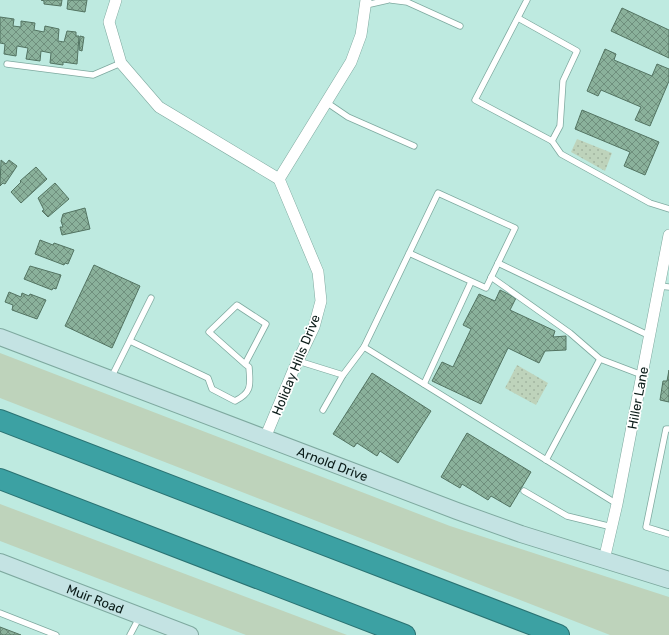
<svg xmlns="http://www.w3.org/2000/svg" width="669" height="635" font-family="Rubik,sans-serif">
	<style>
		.grass { fill: #bed3bb }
		.park { fill: url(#park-dots) }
		.building { fill: url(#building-cross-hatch); stroke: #537462 }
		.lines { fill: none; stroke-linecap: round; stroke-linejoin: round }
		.lane-casing { stroke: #7ea99f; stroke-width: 7 }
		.street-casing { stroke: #7ea99f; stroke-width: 12 }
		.secondary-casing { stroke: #7ea99f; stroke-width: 18 }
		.highway-casing { stroke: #2a7272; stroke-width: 22 }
		.lane { stroke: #fff; stroke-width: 5.5 }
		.street { stroke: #fff; stroke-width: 11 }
		.secondary { stroke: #c4e3e3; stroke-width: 16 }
		.highway { stroke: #3ca1a3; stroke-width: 20 }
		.labels { text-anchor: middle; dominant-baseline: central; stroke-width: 3.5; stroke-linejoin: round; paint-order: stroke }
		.street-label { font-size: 13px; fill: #0a1b18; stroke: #fff }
	</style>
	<defs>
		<pattern id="park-dots" width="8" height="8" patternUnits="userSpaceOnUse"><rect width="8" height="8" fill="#bed3bb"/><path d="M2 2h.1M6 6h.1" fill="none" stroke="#a2b5a0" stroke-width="1.8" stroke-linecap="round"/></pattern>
		<pattern id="building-cross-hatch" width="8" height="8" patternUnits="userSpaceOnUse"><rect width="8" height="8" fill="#8ab19b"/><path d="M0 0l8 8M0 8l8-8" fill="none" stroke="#6f8f7d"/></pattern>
	</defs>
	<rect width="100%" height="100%" fill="#beeae0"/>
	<!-- grass -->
	<g class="grass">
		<polygon points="0,353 450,526 669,597 669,635 610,635 0,398"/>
		<polygon points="0,504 347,635 246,635 0,541"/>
	</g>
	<!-- park -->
	<g class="park">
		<polygon points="577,139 612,153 605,171 571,152"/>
		<polygon points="517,365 548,383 536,405 505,388"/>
	</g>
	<!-- building -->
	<g class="building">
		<polygon points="41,0 62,0 61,6 44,4 44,1"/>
		<polygon points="68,0 87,0 85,12 67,9"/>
		<polygon points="622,8 669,30 669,58 611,31"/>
		<polygon points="0,17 14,19 13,26 21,27 21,21 35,23 34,30 44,32 45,26 59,29 58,41 64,42 67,31 76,32 76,36 79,36 77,64 63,62 63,65 50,63 51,53 41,51 40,61 26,59 28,48 17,46 16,56 4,54 5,44 0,43"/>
		<polygon points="80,36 84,37 82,51 79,50"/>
		<polygon points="605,49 616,54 614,60 652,76 657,64 669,69 669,81 650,126 635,120 641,107 601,90 598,96 587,91"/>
		<polygon points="582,110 659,142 645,175 624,166 630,152 575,129"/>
		<polygon points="1,160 6,164 9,160 17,166 5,184 3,183 0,186"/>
		<polygon points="36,167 47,179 21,203 11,192 21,182 20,181"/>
		<polygon points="55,183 69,199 48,217 42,211 44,210 38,198"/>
		<polygon points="85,208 90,229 62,235 60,227 63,227 61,221 63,214"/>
		<polygon points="40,240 53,245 54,243 74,250 68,264 65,263 64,265 35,254"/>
		<polygon points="94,265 140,286 112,348 65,326"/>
		<polygon points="30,266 61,275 56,289 53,288 52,290 24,279"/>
		<polygon points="500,290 516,298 510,310 555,331 553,337 566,336 566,350 545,351 539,363 508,348 481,404 432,381 442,362 453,367 471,329 463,325 479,294 495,301"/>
		<polygon points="9,292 21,297 22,293 29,296 30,294 46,300 37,319 12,310 13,305 5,302"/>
		<polygon points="669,370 669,402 660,400 663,381 667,381"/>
		<polygon points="372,373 431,411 398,463 380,451 377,456 357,443 354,447 333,434"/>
		<polygon points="467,433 531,472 510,507 491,496 488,500 462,484 460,488 441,477"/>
		<polygon points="0,627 21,635 0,635"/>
	</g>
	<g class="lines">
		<defs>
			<g id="lane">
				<polyline points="391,0 407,2 460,26"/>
				<polyline points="527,0 475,100 552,141 561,154 650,203 669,209"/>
				<polyline points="366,5 388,0"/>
				<polyline points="518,18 577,51 563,81 560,126 552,141"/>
				<polyline points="7,64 93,75 121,63"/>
				<polyline points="326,102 348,117 414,146"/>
				<polyline points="498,263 650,336"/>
				<polyline points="491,277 570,333 600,359 642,375"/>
				<polyline points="659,286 669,287"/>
				<path d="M130,341L208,378L212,389L235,401C253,392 250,384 249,367L245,364L209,332L237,305L266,324L245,364"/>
				<polyline points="364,347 617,504"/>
				<polyline points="298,361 343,375"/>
				<polyline points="111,378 151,298"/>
				<polyline points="424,384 471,282"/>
				<polyline points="323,410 343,375 364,347 438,193 515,228 486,288 409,253"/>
				<polyline points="669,429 666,429 646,527 669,534"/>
				<polyline points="546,460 600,359"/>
				<polyline points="524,491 567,516 612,527"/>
				<polyline points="0,613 56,635"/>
				<polyline points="130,635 139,618"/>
			</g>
			<g id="street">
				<polyline points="116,0 109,22 121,63 159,107 279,179 318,272 321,301 314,327 293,371 265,438"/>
				<polyline points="279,179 351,62 361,35 366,0"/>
				<polyline points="604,560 617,504 669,235"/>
			</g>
			<g id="secondary">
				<path id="s1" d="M0,337L457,511L521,534L669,580"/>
				<path id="s2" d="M0,562L190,635"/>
			</g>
			<g id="highway">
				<polyline points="0,420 559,635"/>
				<polyline points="0,479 405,635"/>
			</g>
		</defs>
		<!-- lane casing -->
		<use href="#lane" class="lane-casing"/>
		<!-- street casing -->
		<use href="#street" class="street-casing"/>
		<!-- secondary casing -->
		<use href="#secondary" class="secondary-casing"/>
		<!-- highway casing -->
		<use href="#highway" class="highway-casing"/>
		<!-- lane -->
		<use href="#lane" class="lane"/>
		<!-- street -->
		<use href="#street" class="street"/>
		<!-- secondary -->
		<use href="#secondary" class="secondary"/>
		<!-- highway -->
		<use href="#highway" class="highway"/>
	</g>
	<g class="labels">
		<!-- street labels -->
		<g class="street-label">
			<text transform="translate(296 365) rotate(-68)">Holiday Hills Drive</text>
			<text transform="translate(638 398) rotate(-79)">Hiller Lane</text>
			<text stroke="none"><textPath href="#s1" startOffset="356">Arnold Drive</textPath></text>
			<text stroke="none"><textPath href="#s2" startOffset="102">Muir Road</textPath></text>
		</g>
	</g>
</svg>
